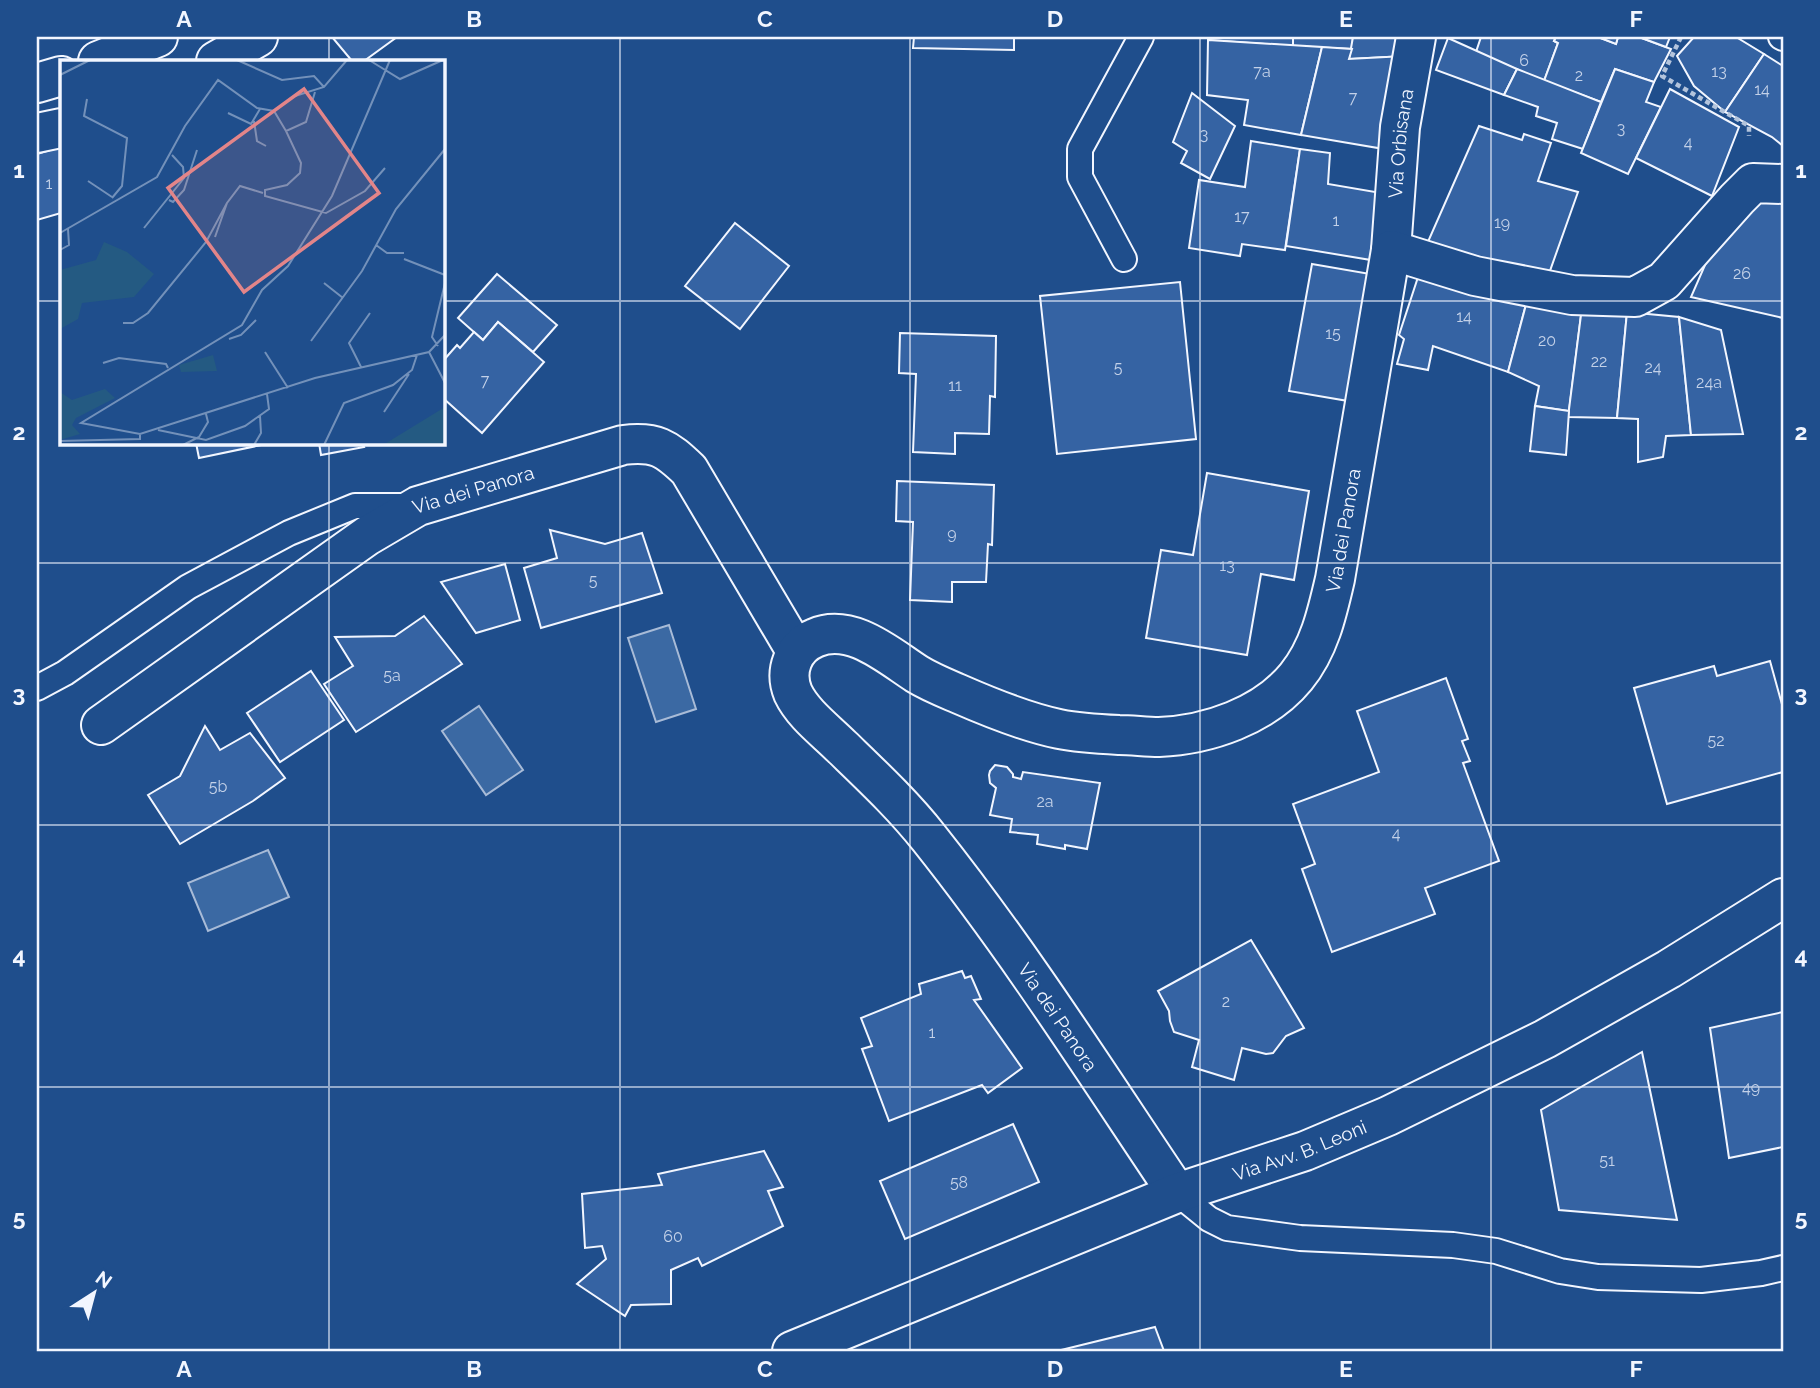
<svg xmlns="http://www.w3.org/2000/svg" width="1820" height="1388" font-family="Raleway,sans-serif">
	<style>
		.water { fill: #3b69a3; stroke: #a8bbd7; stroke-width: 2 }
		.building { fill: #3563a3; stroke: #f2f6ff; stroke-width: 2 }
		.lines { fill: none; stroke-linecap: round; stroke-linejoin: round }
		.service-casing { stroke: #f2f6ff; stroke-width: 28 }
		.minor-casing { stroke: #f2f6ff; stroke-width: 42 }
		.tertiary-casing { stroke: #f2f6ff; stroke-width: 42 }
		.path { stroke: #b3c4dc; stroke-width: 4.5; stroke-dasharray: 5 3.5; stroke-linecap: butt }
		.service { stroke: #1f4e8c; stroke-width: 24 }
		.minor { stroke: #1f4e8c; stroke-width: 38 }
		.tertiary { stroke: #1f4e8c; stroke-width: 38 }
		.grid { fill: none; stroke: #f2f6ff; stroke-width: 2; stroke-opacity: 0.55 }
		.labels { text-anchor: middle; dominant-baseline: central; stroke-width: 5; stroke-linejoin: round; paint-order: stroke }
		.number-label { font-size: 16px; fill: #c3d1e8 }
		.street-label { font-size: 19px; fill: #f2f6ff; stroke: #1f4e8c }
		.inset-road { fill: none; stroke: #7391ba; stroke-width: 2 }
		.view { fill: #e38589; fill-opacity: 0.15; stroke: #e38589; stroke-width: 3.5 }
		.inset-edge { fill: none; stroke: #f2f6ff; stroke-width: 3.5 }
		.neatline { fill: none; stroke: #f2f6ff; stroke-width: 2.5 }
		.grid-label { font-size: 23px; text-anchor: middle; font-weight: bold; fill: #f2f6ff }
	</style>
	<rect width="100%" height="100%" fill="#1f4e8c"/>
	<!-- water -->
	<g class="water">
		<polygon points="669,625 696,709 656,722 628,638"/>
		<polygon points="479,706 523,770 486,795 442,731"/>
		<polygon points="268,850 289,897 208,931 188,883"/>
	</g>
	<!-- building -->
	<g class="building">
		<polygon points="332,37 397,37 364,61 352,61"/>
		<polygon points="914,37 1014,37 1014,50 913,48"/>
		<polygon points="1208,37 1293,37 1293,46 1208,40"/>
		<polygon points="1293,37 1353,37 1352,49 1293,46"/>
		<polygon points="1353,37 1407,37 1405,56 1349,59"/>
		<polygon points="1481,37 1556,37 1554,41 1558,43 1544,81 1476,52"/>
		<polygon points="1556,37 1598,37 1616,44 1618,37 1639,37 1671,49 1654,82 1615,69 1601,102 1544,81 1558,43 1554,41"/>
		<polygon points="1598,37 1618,37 1616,44"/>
		<polygon points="1639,37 1670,37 1666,47"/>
		<polygon points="1694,37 1736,37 1764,54 1725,112 1694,86 1677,56"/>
		<polygon points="1448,38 1517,69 1504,95 1436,70"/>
		<polygon points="1208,40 1322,47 1301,135 1244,125 1248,100 1207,95"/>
		<polygon points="1322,47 1352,49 1349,59 1405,56 1384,149 1301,135"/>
		<polygon points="1764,54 1783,66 1783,146 1772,137 1725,112"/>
		<polygon points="1517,69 1601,102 1583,149 1552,139 1557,123 1536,116 1538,107 1504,95"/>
		<polygon points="1615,69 1654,82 1646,102 1661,107 1628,174 1581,153"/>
		<polygon points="1670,89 1739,127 1712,196 1636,158"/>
		<polygon points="1192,93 1235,126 1210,179 1181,163 1187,151 1173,142"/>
		<polygon points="1479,126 1522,140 1524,134 1551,143 1538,181 1578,192 1546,282 1423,253"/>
		<polygon points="1251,141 1300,149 1285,250 1242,244 1240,256 1189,248 1199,180 1245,187"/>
		<polygon points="60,147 61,213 37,220 37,154"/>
		<polygon points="1300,149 1330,153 1328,184 1387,194 1377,261 1286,246"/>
		<polygon points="1763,197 1783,197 1783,318 1691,297 1712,249"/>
		<polygon points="735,223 789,266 740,329 685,286"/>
		<polygon points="1312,264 1376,275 1354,402 1289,391"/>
		<polygon points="1421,268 1528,297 1508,372 1433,346 1428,370 1397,364 1404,339 1399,335"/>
		<polygon points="497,274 557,325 533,352 498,322 483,340 458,318"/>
		<polygon points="1180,282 1196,439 1057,454 1040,296"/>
		<polygon points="1528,297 1582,307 1569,411 1535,406 1539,386 1508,372"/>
		<polygon points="1582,307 1627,312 1617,418 1568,417"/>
		<polygon points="1627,312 1679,317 1691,435 1666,436 1663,457 1638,462 1638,419 1617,418"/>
		<polygon points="1679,317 1721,330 1743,434 1691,435"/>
		<polygon points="498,322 544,362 482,433 443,398 443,361 457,345 460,348 474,332 483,340"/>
		<polygon points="900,333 996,336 995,397 990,396 989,434 955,433 955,454 913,452 916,374 899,373"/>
		<polygon points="1535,406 1569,411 1566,455 1530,451"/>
		<polygon points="196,443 271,443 199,458"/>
		<polygon points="319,443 362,443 364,447 321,455"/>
		<polygon points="1207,473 1309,491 1294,580 1261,574 1247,655 1146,638 1161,550 1193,555"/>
		<polygon points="897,481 994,485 992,545 988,544 986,582 952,582 952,602 910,600 913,522 896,521"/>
		<polygon points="550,530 605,544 642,533 662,593 541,628 524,568 557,558"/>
		<polygon points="505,564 520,620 476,633 441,582"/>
		<polygon points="424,616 462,664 356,732 324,684 353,666 335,637 395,636"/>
		<polygon points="1770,661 1783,708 1783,772 1667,804 1634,688 1714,666 1717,676"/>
		<polygon points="311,671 344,720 280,762 247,713"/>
		<polygon points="1446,678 1468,739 1462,741 1470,761 1463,763 1499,861 1425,888 1435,914 1332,952 1302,869 1315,864 1293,804 1379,772 1357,711"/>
		<polygon points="205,726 220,750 250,733 285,778 253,801 180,844 148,795 180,776"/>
		<polygon points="995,765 1007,767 1013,774 1013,777 1021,779 1023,772 1100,783 1087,849 1065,845 1065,849 1037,844 1038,835 1010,832 1012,819 990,815 996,788 990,783 989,775 990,771"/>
		<polygon points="1251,940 1304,1028 1286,1036 1273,1053 1266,1054 1242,1048 1234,1080 1192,1067 1199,1040 1174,1032 1170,1021 1169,1011 1158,991"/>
		<polygon points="962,971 965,978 971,976 981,999 974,1000 1022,1068 988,1093 982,1085 889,1121 862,1049 872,1046 861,1018 921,994 919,984"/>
		<polygon points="1783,1012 1783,1147 1729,1158 1710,1028"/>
		<polygon points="1642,1052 1677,1220 1559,1210 1541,1110"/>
		<polygon points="1013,1124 1039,1182 905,1239 880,1181"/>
		<polygon points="764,1151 783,1187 768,1191 783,1226 702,1266 698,1258 671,1270 671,1304 631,1305 625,1316 577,1284 606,1259 602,1246 585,1248 582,1194 662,1185 658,1174"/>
		<polygon points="1155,1327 1164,1351 1057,1351"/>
	</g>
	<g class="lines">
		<defs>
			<g id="service">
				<polyline points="1781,37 1783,38"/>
				<polyline points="1124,259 1080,177 1080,149 1141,37"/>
				<polyline points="37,688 65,673 188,587 289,533 355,506 414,506"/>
				<polyline points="1177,1193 1209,1219 1227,1228 1300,1238 1453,1245 1496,1251 1560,1271 1598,1277 1701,1280 1761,1273 1783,1268"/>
			</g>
			<g id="minor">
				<polyline points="98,61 158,37"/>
				<polyline points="216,61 258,37"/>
				<polyline points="37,83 61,76"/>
				<polyline points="37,133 61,128"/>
				<path id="s1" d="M1391,250L1400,127L1416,37"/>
				<path id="s2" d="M101,725L367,536L418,506L623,445C656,441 666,448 689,470L796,651"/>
				<path id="s3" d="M1177,1193C1097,1074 1019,951 929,838C903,805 872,776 842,747C825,730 803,714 793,693C784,671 793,647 815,638C851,622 889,656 917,674C930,682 945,688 959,694C991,708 1025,722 1059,729C1079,733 1099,734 1119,735C1132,735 1146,737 1159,737C1208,735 1264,716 1296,677C1319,649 1327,614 1335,579L1391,250L1475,276L1572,295L1635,297L1664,281L1737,199L1753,183L1783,184"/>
			</g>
			<g id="tertiary">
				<path id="s4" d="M792,1351L1177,1193L1305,1151L1388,1116L1545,1039L1669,969L1783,898"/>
			</g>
		</defs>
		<!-- service casing -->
		<use href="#service" class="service-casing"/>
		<!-- minor casing -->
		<use href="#minor" class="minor-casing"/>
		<!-- tertiary casing -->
		<use href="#tertiary" class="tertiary-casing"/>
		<!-- path -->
		<polyline class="path" points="1681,37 1662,76 1749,126 1749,136"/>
		<!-- service -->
		<use href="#service" class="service"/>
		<!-- minor -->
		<use href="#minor" class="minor"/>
		<!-- tertiary -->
		<use href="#tertiary" class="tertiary"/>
	</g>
	<!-- grid -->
	<path class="grid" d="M329,37V61M620,37V1351M910,37V1351M1200,37V1351M1491,37V1351M37,301H61M443,301H1783M329,443V1351M37,563H1783M37,825H1783M37,1087H1783"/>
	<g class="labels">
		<!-- number labels -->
		<g class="number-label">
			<text x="1524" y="60">6</text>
			<text x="1262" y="71">7a</text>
			<text x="1719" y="71">13</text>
			<text x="1579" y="75">2</text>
			<text x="1762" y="89">14</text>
			<text x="1353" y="97">7</text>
			<text x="1621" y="128">3</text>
			<text x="1204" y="134">3</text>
			<text x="1688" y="142">4</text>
			<text x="49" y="183">1</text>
			<text x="1242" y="216">17</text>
			<text x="1336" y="220">1</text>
			<text x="1502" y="222">19</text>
			<text x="1742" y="273">26</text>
			<text x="1464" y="316">14</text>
			<text x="1333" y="333">15</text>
			<text x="1547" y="340">20</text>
			<text x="1599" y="361">22</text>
			<text x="1118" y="367">5</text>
			<text x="1653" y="367">24</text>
			<text x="485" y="380">7</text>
			<text x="1709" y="382">24a</text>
			<text x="955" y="385">11</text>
			<text x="952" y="533">9</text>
			<text x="1227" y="565">13</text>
			<text x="593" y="580">5</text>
			<text x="392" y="675">5a</text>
			<text x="1716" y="740">52</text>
			<text x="218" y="786">5b</text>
			<text x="1045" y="801">2a</text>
			<text x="1396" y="833">4</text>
			<text x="1226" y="1001">2</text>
			<text x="932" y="1032">1</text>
			<text x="1751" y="1087">49</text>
			<text x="1607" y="1160">51</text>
			<text x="959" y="1182">58</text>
			<text x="673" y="1236">60</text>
		</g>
		<!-- street labels -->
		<g class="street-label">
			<text stroke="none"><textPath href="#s1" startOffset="107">Via Orbisana</textPath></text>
			<text stroke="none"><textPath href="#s2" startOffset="443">Via dei Panora</textPath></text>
			<text stroke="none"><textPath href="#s3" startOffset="1374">Via dei Panora</textPath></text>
			<text transform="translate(1058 1017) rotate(56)">Via dei Panora</text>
			<text stroke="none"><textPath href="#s4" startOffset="546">Via Avv. B. Leoni</textPath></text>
		</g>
	</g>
	<!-- overview -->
	<g transform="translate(60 60)">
		<rect width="385" height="385" fill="#1f4e8c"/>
		<path d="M44,182L67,192L94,214L74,237L22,243L18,259L0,269V210L36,200ZM153,295L157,311L121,312L119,305ZM45,329L55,338L16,358L12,365L20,374L0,380V332L12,340ZM385,347V385H323Z" fill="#245a82"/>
		<path class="inset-road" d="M177,0L222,20L254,16L264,27M309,0L340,19L383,0M330,0L272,136L228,206L202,230L182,265L21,363L80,374L255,318L369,292L385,275M0,15L30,0M255,32L246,62L226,71L241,103L240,113L227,125L205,130V136L266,153L305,131L325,108M235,36L264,27L287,0M27,39L24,56L67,78L62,126L52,138M168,53L191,64L200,49M194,61L197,81L206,86M28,121L52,137M109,140L113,142L124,130L137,90M84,168L124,118L123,107L112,95M0,173L97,117L125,66L158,20L197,48L214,51L226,71M155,177L167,143L180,126L203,133M316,185L327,193H344M0,190L9,185L8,169M344,199L385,215M264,223L283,238M63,263H73L88,253L146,182L167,143M169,279L181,275L196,260M251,281L302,211L336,149L385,89M378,286L372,277L385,223M205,292L228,328M369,292L385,323M43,303L59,298L106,304L108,308M301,307L289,283L310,253M324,352L349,314M98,370L146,380L185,366L209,349L207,334M0,381L80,379V374M123,385L139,377L148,362L146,354M194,385L201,373L200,356M264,385L284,343L333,325L352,310L357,295"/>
		<path class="view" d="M244,29L319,133L184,232L108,128Z"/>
		<rect width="385" height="385" class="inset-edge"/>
	</g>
	<!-- border -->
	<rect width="1820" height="1388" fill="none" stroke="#1f4e8c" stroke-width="77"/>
	<!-- north arrow -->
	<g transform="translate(94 1293) rotate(36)" stroke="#1f4e8c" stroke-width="5" paint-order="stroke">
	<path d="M0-5L12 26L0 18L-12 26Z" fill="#f2f6ff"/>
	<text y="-10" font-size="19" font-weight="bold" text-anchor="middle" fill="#f2f6ff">N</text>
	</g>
	<rect x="38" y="38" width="1744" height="1312" class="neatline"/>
	<g class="grid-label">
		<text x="184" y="27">A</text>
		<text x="474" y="27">B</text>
		<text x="765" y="27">C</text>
		<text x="1055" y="27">D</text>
		<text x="1346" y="27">E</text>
		<text x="1636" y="27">F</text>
		<text x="19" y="178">1</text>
		<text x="1801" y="178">1</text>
		<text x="19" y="440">2</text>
		<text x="1801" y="440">2</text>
		<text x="19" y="702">3</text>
		<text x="1801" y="702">3</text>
		<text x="19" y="964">4</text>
		<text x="1801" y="964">4</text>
		<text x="19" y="1226">5</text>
		<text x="1801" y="1226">5</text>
		<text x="184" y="1377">A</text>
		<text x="474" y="1377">B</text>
		<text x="765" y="1377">C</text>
		<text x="1055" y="1377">D</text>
		<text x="1346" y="1377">E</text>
		<text x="1636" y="1377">F</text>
	</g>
</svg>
